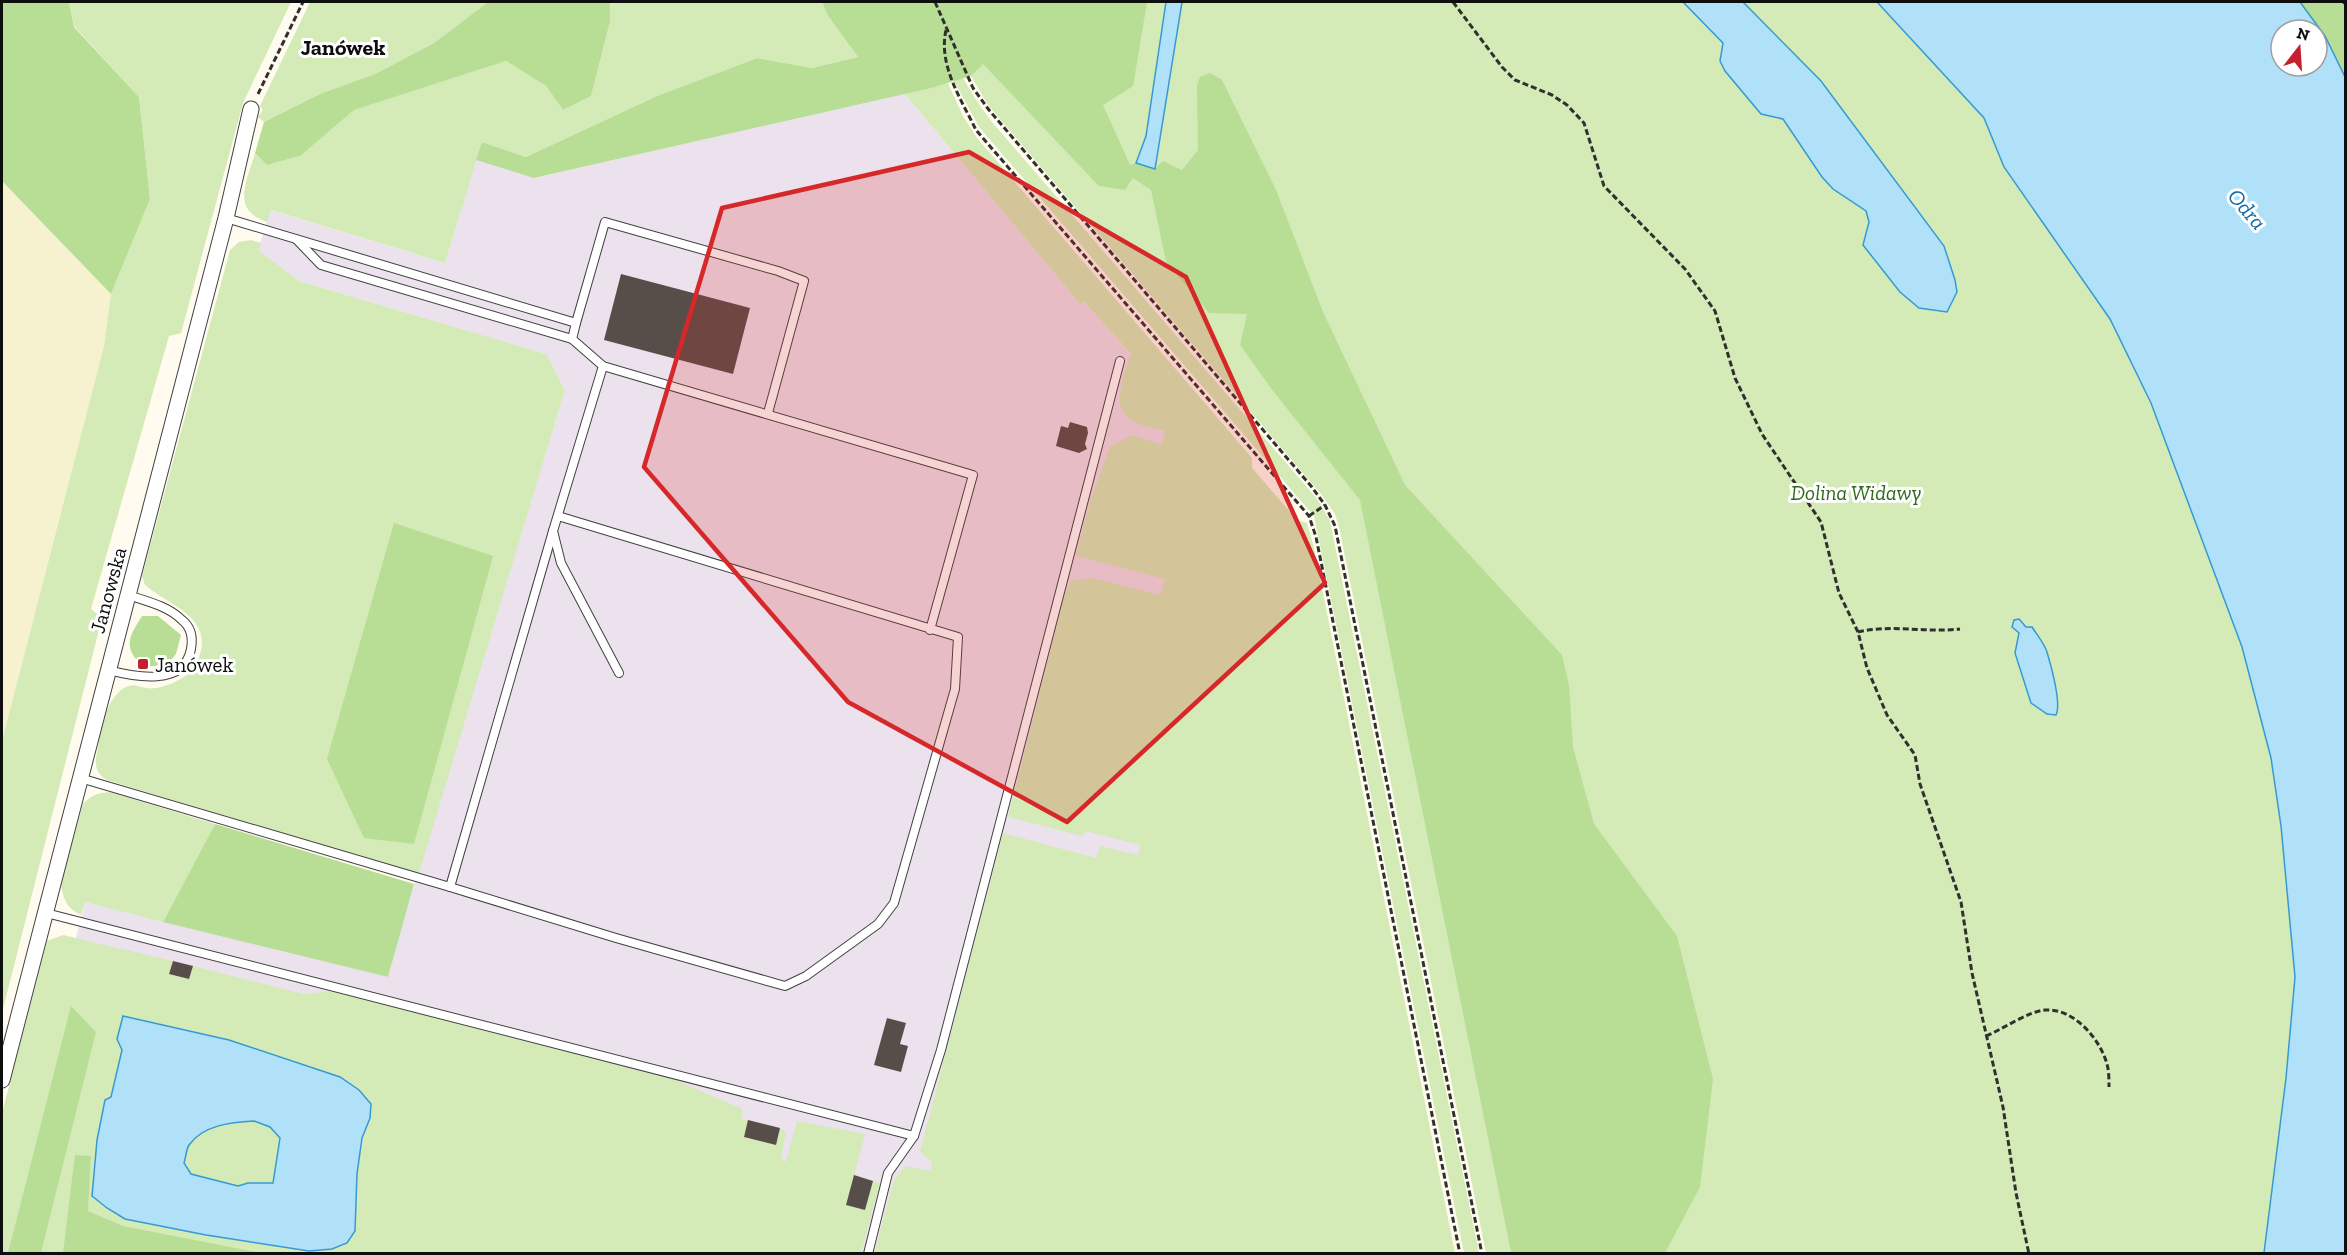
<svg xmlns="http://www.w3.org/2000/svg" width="2347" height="1255" font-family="'Zilla Slab',serif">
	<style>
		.industrial { fill: #ebe2ed }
		.farmland { fill: #f6f1ce }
		.green { fill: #d4ebb7; fill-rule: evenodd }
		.forest { fill: #b8dd95 }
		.water { fill: #b1e1f9; stroke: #359ad3; stroke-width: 1.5; fill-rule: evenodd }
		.building { fill: #574e4a }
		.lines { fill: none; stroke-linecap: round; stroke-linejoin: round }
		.lane-casing { stroke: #414141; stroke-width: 10 }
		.street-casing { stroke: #414141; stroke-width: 17 }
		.path { stroke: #303030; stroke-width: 3; stroke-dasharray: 6 3; stroke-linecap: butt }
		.lane { stroke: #fff; stroke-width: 8 }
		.street { stroke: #fff; stroke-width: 15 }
		.marked { fill: #d62828; fill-opacity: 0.2; stroke: #d62828; stroke-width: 4.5; stroke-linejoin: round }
		.poi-dot { fill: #c4202e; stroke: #fff; stroke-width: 2 }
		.labels { text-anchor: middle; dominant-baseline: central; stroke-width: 6; stroke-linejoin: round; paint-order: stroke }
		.park-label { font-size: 21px; font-style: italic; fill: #2e691b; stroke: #fff }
		.street-label { font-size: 21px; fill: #0e0e0e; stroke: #fff }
		.poi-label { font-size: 21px; fill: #0e0e0e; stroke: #fff; text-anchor: start }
		.neighbourhood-label { font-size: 22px; font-weight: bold; fill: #0e0e0e; stroke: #fff }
		.water-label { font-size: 22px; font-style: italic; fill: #126ba5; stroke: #fff }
	</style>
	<rect width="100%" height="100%" fill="#fffbef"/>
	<!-- industrial -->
	<polygon class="industrial" points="904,93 1080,304 1083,301 1300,542 1448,1253 2,1254 2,1234 85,902 388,977 403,921 565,390 545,354 299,281 258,251 270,210 445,263 476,160 535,178"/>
	<!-- farmland -->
	<polygon class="farmland" points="2,181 111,294 104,346 2,741"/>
	<!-- green -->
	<g class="green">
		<polygon points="69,2 291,2 243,103 181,333 169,336 91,609 102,618 2,1013 2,741 104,346 111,294 150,199 139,97 74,26"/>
		<polygon points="310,2 488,2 434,43 375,74 322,93 264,122 258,117 263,110 260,106"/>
		<path d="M610,2H822L828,16L858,57L812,68L757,58L657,96L526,157L482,142L445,263L271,210L267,222C230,209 247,182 255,153L267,165L300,156L353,110L506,61L546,86L563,110L591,96L610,22Z"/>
		<path d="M930,2H2345V1253H1514L1438,885L1511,1253H1486L1339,527L1335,514L1321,494L988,105L971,76L982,64ZM2281,30H2317V66H2281Z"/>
		<polygon points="963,78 978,103 992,122 1318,500 1330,521 1479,1253 1464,1253 1314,516 979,127 954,81"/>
		<path d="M948,83L963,116L977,138L1252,458V468L1297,520L1307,523L1314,548L1455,1253L874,1254L894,1180L905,1166L931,1171L932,1162L920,1152L1003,833L1096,858L1100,846L1138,855L1140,845L1086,831L1082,836L1008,817L1065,594L1071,581L1092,578L1160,595L1165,579L1076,556L1090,502L1110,447L1132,435L1162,445L1165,431C1156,428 1145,427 1136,423C1107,410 1124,376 1131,354L1084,302L1080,304L904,93Z"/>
		<path d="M251,240L261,243L259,251L299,281L546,354L565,390L419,873H414L107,780C96,774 94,764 97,753C101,733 103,708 118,693C133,678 141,691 156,688C172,685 190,677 197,662C217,618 171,607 145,585L142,576L230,250L239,242Z"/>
		<path d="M110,792L215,824L163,922L85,902L81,915C67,909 63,899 61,884L83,804C91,795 98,793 110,792Z"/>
		<path d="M63,935L173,961L169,974L189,979L193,966L303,994L331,991L675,1080L743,1109L741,1120H748L744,1137L776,1145L780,1128L786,1132L781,1159L786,1162L797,1121L865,1134L846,1205L865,1210L873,1181L880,1183L861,1253L261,1254L123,1226L88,1211L91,1156L76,1155L63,1253H41L96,1032L71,1007L8,1253L2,1254V1113L47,941ZM123,1016L370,1118C356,1154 357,1192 355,1231L92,1196L97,1140L105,1100L111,1097L122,1050L117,1039Z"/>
		<path d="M254,1121L270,1126L280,1138L273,1183H248L238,1186L191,1174L184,1163C186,1158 186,1150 189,1145C203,1125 232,1122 254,1121Z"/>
	</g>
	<!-- forest -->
	<g class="forest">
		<polygon points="2,2 69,2 74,27 139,97 150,199 111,294 2,181"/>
		<polygon points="488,2 610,2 610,22 591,96 563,110 546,86 506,61 354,110 300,156 267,165 255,153 264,122 322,93 375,74 434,43"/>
		<polygon points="822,2 1147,2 1133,86 1103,105 1130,165 1136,163 1155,169 1163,161 1182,170 1198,150 1197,85 1200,77 1210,73 1222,80 1276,190 1323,312 1405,485 1562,655 1569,685 1573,747 1594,824 1677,936 1713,1079 1700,1187 1665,1253 1511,1253 1360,500 1273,391 1240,345 1247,314 1209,313 1166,261 1151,190 1133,178 1125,190 1099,186 983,64 971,76 931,88 534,178 476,160 482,142 526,157 657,96 757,58 812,68 858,57 828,16"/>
		<polygon points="2300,2 2345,2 2345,77 2325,36"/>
		<polygon points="394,523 493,556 414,844 364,838 327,759"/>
		<path d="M142,616H158L181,635L176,654L167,665L143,667C123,647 128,638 142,616Z"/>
		<polygon points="215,824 414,884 388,977 163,922"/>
		<polygon points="71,1006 96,1032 41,1253 8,1253"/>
		<polygon points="75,1155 91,1156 88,1211 123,1226 261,1253 63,1253"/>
	</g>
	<!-- water -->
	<g class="water">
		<polygon points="1166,2 1182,2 1155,169 1136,163 1146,136"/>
		<polygon points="1683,2 1743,2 1821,81 1944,246 1955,280 1957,292 1947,312 1919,308 1900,292 1863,245 1869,222 1866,211 1833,189 1822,177 1783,119 1761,114 1725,71 1720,61 1723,43"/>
		<path d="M1877,2H2300L2325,36L2345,77V1253H2264L2286,1078L2295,977L2281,826L2271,758L2242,647L2151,403L2110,319L2004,167L1984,118ZM2281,30H2317V66H2281Z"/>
		<path d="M2019,619L2026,627H2032C2037,635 2044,643 2047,652C2051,666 2062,703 2056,715L2047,714L2031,703L2015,653L2019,633L2012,627L2014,620Z"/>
		<path d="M123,1016L229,1040L340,1077L359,1090L371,1104L370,1118L362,1138L357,1174L355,1231L347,1243L332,1249L309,1251L206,1235L125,1219L107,1208L92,1196L97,1140L105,1100L111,1097L122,1050L117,1039ZM254,1121L270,1127L280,1138L273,1183H248L238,1186L191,1174L184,1163C186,1157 186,1150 189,1145C203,1125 232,1122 254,1121Z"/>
	</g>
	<!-- building -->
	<g class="building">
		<polygon points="621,274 750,308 733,374 604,340"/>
		<polygon points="1070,422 1087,427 1088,433 1085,444 1087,449 1079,453 1056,446 1061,426 1068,428"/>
		<polygon points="173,961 193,966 189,979 169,974"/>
		<polygon points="887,1018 906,1023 900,1044 908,1046 901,1072 874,1065"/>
		<polygon points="748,1120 780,1128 776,1145 744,1137"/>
		<polygon points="854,1175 873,1181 865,1210 846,1205"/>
	</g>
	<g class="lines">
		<defs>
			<g id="lane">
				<polyline points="226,218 576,323 605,222 778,271 804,281 768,413"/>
				<polyline points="297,240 321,265 572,339"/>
				<polyline points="576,323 572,339 603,366 973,475 930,630"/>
				<polyline points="603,366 553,531 561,563 619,673"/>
				<path d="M108,670C135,677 184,687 191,649C193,638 191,627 182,620C168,606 146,601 128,595"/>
				<polyline points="80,778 450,887 553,531"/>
				<polyline points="450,887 616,938 785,986 806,976 878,924 894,903 955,689 958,637 558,516"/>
				<polyline points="46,913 914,1136 941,1050 1120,361"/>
				<polyline points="868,1254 888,1173 914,1136"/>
			</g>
			<polyline id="street" points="2,1080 226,218 251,109"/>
		</defs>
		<!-- lane casing -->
		<use href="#lane" class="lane-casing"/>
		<!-- street casing -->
		<use href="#street" class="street-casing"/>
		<!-- path -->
		<g class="path">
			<polyline points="935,2 973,88 989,110 1311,486 1325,505 1335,526 1482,1254"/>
			<polyline points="1453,2 1502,67 1515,80 1552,95 1567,105 1584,123 1604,186 1685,269 1715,311 1735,378 1762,434 1821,522 1839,593 1858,632 1867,668 1887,715 1915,755 1920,784 1961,902 1972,973 2003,1107 2016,1193 2029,1254"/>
			<polyline points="2343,2 2346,4"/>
			<path d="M946,30C938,65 961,99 976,130L1309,516L1316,537L1460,1254"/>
			<polyline points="258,94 303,2"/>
			<polyline points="1309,516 1325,505"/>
			<path d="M1858,632C1891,624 1926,633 1960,629"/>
			<path d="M1986,1036C2003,1029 2029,1011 2045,1010C2074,1008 2100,1039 2107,1064C2109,1071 2109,1080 2109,1087"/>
		</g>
		<!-- lane -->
		<use href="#lane" class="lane"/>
		<!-- street -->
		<use href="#street" class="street"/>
	</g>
	<!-- marked area -->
	<path class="marked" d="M969,152L1186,277L1325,583L1067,822L848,702L644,467L722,208Z"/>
	<!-- markers -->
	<rect class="poi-dot" x="137" y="658" width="12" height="12" rx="3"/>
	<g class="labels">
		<!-- park labels -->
		<g class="park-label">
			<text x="1856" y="492">Dolina Widawy</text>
		</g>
		<!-- street labels -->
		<g class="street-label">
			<text transform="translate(108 590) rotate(-75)">Janowska</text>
		</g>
		<!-- poi labels -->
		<g class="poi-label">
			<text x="155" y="664">Janówek</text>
		</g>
		<!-- neighbourhood labels -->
		<g class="neighbourhood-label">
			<text x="343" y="47">Janówek</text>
		</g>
		<!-- water labels -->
		<g class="water-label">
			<text transform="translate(2247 209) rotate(49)">Odra</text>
		</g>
	</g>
	<!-- border -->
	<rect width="2347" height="1255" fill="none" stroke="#0e0e0e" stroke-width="6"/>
	<!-- north arrow -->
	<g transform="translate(2299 48) rotate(17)"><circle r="28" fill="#ffffff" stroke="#9f9f9f" stroke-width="1.5"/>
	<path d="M0-4.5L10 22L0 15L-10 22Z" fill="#c4202e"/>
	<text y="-9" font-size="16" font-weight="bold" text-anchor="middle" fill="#0e0e0e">N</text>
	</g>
</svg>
